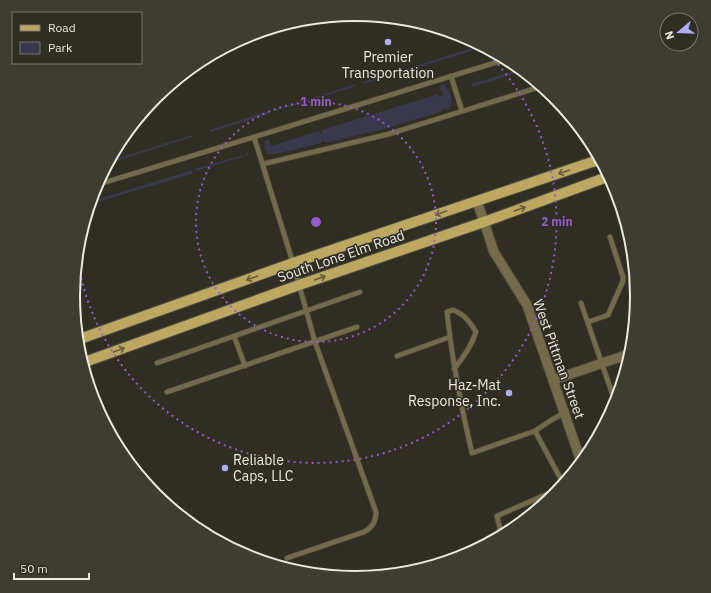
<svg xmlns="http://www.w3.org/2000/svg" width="711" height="593" font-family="'IBM Plex Sans',sans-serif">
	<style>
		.green { fill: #38394d }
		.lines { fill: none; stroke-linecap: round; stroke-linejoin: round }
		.service-casing { stroke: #4e4b42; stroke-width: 6 }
		.minor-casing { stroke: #4e4b42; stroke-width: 11 }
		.primary-casing { stroke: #4e4b42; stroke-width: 12 }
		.service { stroke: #746b4a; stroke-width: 4.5 }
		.minor { stroke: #746b4a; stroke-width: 9 }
		.primary { stroke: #bca861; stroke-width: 10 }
		.oneway { stroke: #685e3c }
		.ring { fill: none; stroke: #975bc8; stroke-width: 2; stroke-dasharray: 2 4 }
		.poi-dot { fill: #adaffb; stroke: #302d23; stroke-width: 1.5 }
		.labels { text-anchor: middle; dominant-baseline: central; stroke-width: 3; stroke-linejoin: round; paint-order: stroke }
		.poi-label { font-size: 14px; fill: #ebe9e2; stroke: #302d23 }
		.street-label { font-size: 14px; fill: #ebe9e2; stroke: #302d23 }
		.rim { fill: none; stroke: #ebe9e2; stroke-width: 2 }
		.centre { fill: #975bc8; stroke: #302d23; stroke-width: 2 }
		.ring-label { font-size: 12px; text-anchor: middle; font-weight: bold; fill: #975bc8; stroke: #302d23; stroke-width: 3; stroke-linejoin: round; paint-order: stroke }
	</style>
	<rect width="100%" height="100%" fill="#302d23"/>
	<!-- green -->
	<g class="green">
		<polygon points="482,45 485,47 363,84 363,82"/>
		<polygon points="521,69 524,71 472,87 471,84"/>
		<polygon points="356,84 356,86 276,111 275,109 277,109"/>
		<path d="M439,85H444C451,91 456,106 446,110L445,108L442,109L443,111L380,130L325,143L324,141H321L322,143L275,154H268L265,150L264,143L268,138L271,146L319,131L320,134L322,133V130L438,94V97L442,96L443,93L440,90Z"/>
		<polygon points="268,111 269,114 210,132 210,130"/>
		<polygon points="192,135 192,137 110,163 109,161"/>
		<polygon points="246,151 248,152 248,155 196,171 195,169 247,154"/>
		<polygon points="192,170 193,173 191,174 94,203 93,201"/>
	</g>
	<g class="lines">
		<defs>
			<g id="service">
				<polyline points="451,76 462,111"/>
				<polyline points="254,137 507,59"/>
				<polyline points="263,164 389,134 543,86"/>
				<path d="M96,185L254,137L293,263L315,342L376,512C376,522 372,528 364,532L287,558"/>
				<polyline points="581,303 612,393"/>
				<polyline points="588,322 608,315 623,281 623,277 610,237"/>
				<polyline points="234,336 245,366"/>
				<polyline points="397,356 450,337"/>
				<polyline points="157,363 360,292"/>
				<path d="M454,369C464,357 471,347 476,332C470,322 464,314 453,310L447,312C452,360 461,406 472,453L535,431L564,485"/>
				<polyline points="167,392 357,327"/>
				<polyline points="535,431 553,419 564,413"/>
				<polyline points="502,537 497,516 563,487"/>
			</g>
			<g id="minor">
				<polyline points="477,201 494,252 527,305 582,464"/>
				<polyline points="553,380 632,353"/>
			</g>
			<g id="primary">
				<polyline points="77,340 293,263 601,159"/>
				<polyline points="82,363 299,285 484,222 610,176"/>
			</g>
		</defs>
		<!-- service casing -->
		<use href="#service" class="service-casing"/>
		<!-- minor casing -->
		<use href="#minor" class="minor-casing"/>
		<!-- primary casing -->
		<use href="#primary" class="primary-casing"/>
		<!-- service -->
		<use href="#service" class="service"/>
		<!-- minor -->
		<use href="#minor" class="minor"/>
		<!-- primary -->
		<use href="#primary" class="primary"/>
	</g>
	<!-- one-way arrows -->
	<defs><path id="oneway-shaft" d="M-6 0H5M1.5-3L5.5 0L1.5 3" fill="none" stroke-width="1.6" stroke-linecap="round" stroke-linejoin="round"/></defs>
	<g class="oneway">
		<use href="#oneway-shaft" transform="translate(564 172) rotate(161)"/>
		<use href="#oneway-shaft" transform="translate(520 209) rotate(-20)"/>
		<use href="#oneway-shaft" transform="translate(441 213) rotate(161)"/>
		<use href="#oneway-shaft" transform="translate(252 278) rotate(160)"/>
		<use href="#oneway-shaft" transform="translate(320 278) rotate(-19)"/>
		<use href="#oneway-shaft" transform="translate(119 350) rotate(-20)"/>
	</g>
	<!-- distance rings -->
	<g class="ring">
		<circle cx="316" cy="222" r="120"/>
		<path d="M477 43A241 241 0 1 1 77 256"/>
	</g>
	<!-- markers -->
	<g class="poi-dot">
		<circle cx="388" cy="42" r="4"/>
		<circle cx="509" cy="393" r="4"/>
		<circle cx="225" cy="468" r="4"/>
	</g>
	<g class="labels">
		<!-- poi labels -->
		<g class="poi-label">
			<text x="388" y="57">Premier<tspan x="388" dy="16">Transportation</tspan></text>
			<text x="501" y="385" text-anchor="end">Haz-Mat<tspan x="501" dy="16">Response, Inc.</tspan></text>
			<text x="233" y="460" text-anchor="start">Reliable<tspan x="233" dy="16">Caps, LLC</tspan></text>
		</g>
		<!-- street labels -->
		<g class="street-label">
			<text transform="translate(341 256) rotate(-19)">South Lone Elm Road</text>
			<text transform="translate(559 359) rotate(70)">West Pittman Street</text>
		</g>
	</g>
	<!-- crop -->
	<path d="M0 0H711V593H0ZM80 296a275 275 0 1 1 550 0a275 275 0 1 1-550 0Z" fill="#3f3c32" fill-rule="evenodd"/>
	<path class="rim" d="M80 296a275 275 0 1 1 550 0a275 275 0 1 1-550 0Z"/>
	<circle cx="316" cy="222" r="6" class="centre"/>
	<g class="ring-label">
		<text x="316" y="106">1 min</text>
		<text x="557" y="226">2 min</text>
	</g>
	<!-- legend -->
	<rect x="12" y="12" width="130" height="52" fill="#302d23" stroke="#7b786f"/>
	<rect x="20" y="25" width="20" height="6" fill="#bca861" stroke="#7b786f"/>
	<text x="48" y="32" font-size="12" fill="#ebe9e2">Road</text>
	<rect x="20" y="42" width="20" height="12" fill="#38394d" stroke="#7b786f"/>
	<text x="48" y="52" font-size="12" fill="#ebe9e2">Park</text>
	<!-- north arrow -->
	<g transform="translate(679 32) rotate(251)"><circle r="19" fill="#302d23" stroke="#7b786f"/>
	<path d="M0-3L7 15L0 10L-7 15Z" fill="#adaffb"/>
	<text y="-6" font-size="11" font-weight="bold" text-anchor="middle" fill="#ebe9e2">N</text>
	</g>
	<!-- scale -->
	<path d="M14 573v6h75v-6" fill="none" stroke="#ebe9e2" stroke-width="2"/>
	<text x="20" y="573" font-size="12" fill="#ebe9e2" stroke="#302d23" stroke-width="3" paint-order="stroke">50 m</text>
</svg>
